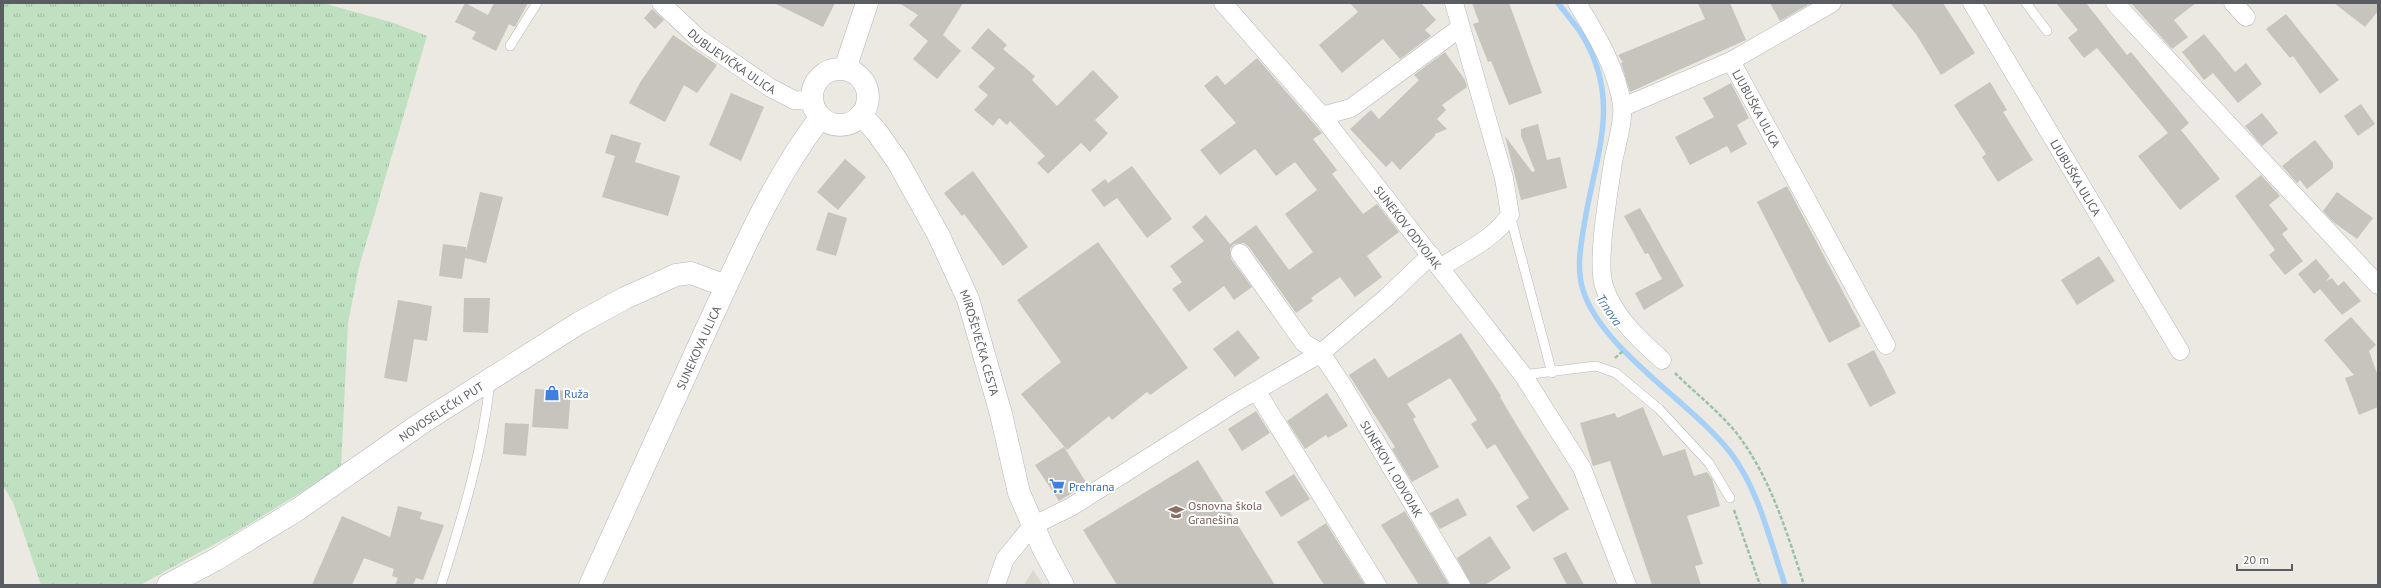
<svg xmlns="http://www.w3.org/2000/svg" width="2381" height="588" font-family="'PT Sans',sans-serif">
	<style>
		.education { fill: #dbd8d0 }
		.grass { fill: url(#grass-tufts) }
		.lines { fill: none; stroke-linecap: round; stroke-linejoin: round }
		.stream { stroke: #a6d0f6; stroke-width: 5.5 }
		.building { fill: #c7c4be }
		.service-casing { stroke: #b4b6bb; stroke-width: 10 }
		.minor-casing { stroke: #b4b6bb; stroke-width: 19 }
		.tertiary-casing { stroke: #b4b6bb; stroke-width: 23 }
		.secondary-casing { stroke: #b3b5ba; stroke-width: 23 }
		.path { stroke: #9ac1a7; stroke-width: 2.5; stroke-dasharray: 4 2; stroke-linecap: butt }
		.service { stroke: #fff; stroke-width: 9 }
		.minor { stroke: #fff; stroke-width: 18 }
		.tertiary { stroke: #fff; stroke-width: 22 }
		.secondary { stroke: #fff; stroke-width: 22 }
		.labels { text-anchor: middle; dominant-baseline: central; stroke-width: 4; stroke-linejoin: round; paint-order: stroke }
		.street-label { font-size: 12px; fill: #5a5d61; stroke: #fff }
		.shop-label { font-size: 12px; fill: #366cbe; stroke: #fff; text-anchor: start }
		.education-label { font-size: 12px; fill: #785e54; stroke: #fff; text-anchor: start }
		.water-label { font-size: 13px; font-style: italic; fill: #4976ae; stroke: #fff }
	</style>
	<defs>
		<pattern id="grass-tufts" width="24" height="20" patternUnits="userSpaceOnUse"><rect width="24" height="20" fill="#c0e1c1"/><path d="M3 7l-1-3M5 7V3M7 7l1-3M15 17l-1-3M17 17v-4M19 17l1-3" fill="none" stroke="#9fbaa0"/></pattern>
	</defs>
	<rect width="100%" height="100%" fill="#ebe9e1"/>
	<!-- education -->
	<polygon class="education" points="1033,570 1043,585 1024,585"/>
	<!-- grass -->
	<polygon class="grass" points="3,3 323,3 394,23 427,36 359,267 348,323 341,468 233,534 140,585 41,585 13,502 3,486"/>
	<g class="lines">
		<!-- stream -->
		<path class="stream" d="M1558,3C1567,15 1577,26 1584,38C1621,102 1596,154 1585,220C1581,243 1576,267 1583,290C1601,349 1691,402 1730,452C1759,490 1770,541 1785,585"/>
	</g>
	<!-- building -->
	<g class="building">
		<polygon points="465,3 488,15 494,3 528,3 515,27 509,24 496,51 472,39 476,32 455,22"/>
		<polygon points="774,3 835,3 823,27"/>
		<polygon points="899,3 963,3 943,35 961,51 937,79 913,59 928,41 909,25 918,15"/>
		<polygon points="1350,3 1421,3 1436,20 1425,30 1431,36 1400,59 1383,39 1342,73 1319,45 1358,12"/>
		<polygon points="1472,3 1509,3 1542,93 1509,105 1491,61 1488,62 1473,24 1479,22"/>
		<polygon points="1698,3 1730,3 1746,40 1630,92 1621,63 1623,62 1618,55 1705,19"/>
		<polygon points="1770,3 1811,3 1780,21"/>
		<polygon points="1890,3 1943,3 1975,53 1941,75 1916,34"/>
		<polygon points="2056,3 2086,3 2127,55 2131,52 2189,123 2181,130 2220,179 2180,210 2138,156 2168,133 2097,48 2084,58 2068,38 2078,30"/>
		<polygon points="2131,3 2196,3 2174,20 2188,37 2172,49"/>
		<polygon points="2334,3 2378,3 2378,11 2365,27"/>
		<polygon points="652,9 664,20 655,29 644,18"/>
		<polygon points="2286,14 2339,80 2320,94 2293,56 2290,58 2266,29"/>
		<polygon points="988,28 1007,45 1003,49 1035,76 1032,80 1057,106 1093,70 1119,97 1095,120 1108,133 1090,152 1081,143 1048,174 1037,163 1045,156 1010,121 1007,125 999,118 993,126 974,110 988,95 978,87 995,68 971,48"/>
		<polygon points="2204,34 2235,72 2246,63 2262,84 2238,103 2213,73 2204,80 2182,52"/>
		<polygon points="673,35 717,65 697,93 684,85 665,122 629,103 641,81"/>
		<polygon points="1445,52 1465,80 1467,87 1442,105 1446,110 1437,119 1447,129 1435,134 1435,136 1400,170 1392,161 1386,167 1350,129 1371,110 1379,119 1419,80 1414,75"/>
		<polygon points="1257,58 1322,133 1313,139 1337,170 1332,174 1363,214 1377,204 1399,232 1367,256 1382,277 1355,297 1340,277 1311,298 1313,301 1296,313 1249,247 1244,243 1234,244 1230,249 1231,259 1252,287 1234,300 1224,286 1189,312 1172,289 1182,282 1170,266 1204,241 1192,227 1206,215 1230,244 1256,225 1289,270 1313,252 1285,214 1317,190 1295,162 1276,176 1255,149 1220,175 1200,150 1236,123 1204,86 1217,75 1225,85"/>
		<polygon points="1990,82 2007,110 2003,112 2033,160 1998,182 1982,157 1986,154 1954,105"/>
		<polygon points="1731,83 1749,118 1737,125 1747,144 1731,153 1727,146 1690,165 1675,137 1714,117 1703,98"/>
		<polygon points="731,93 764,107 741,161 709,145"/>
		<polygon points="2361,104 2375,124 2358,136 2344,116"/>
		<polygon points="2262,113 2278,133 2262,146 2245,126"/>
		<polygon points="1538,124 1547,160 1560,157 1567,188 1521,200 1505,136 1532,172 1535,171 1521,136 1521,129"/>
		<polygon points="611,134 641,143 635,162 680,176 668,216 602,197 615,156 605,153"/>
		<polygon points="2315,140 2333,163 2333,168 2307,189 2300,180 2297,183 2282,166"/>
		<polygon points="845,159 866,177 838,210 817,192"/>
		<polygon points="1132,166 1172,219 1147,238 1117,198 1104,207 1091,190 1105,179 1108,183"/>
		<polygon points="973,171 1028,247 1003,266 964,214 962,216 944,193"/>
		<polygon points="2261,175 2280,196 2269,205 2288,229 2282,234 2303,261 2285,275 2269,255 2275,250 2235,196"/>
		<polygon points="1787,186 1861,326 1829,343 1757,202"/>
		<polygon points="480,192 503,197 486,263 465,258 462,279 439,276 443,244 466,247 466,251"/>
		<polygon points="2337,192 2373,218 2357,239 2332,221 2323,211"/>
		<polygon points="1640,208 1684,286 1644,310 1635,293 1662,279 1648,253 1645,254 1624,216"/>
		<polygon points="828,212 847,218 836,256 816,250"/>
		<polygon points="1098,242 1188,368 1150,395 1147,392 1112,420 1109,416 1067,450 1021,394 1061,362 1017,300"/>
		<polygon points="2099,256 2115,281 2077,305 2061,280"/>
		<polygon points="2316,259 2330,276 2326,281 2332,278 2338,286 2344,281 2361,301 2342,315 2320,289 2314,294 2298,274"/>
		<polygon points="464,298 490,298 488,333 463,332"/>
		<polygon points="398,300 432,306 427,341 414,339 407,382 384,378"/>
		<polygon points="2351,317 2376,345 2369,351 2378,376 2378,407 2359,415 2345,378 2354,375 2324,340"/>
		<polygon points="1238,330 1260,358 1235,377 1213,349"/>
		<polygon points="1461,333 1501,396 1500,397 1519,429 1569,509 1533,532 1516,506 1529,498 1495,444 1487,449 1471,424 1477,420 1450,378 1407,404 1416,417 1413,419 1439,467 1412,482 1392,449 1395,447 1349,375 1375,358 1388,378"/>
		<polygon points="1874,350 1896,393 1870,407 1847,364"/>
		<polygon points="535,389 571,391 568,429 532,427"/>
		<polygon points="1327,393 1348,426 1328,438 1326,435 1305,449 1287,421"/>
		<polygon points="1643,407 1663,456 1685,449 1694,476 1707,472 1712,479 1720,506 1687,516 1703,564 1695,566 1701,585 1652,585 1610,461 1593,466 1580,423 1615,413 1617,418"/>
		<polygon points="1256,411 1270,433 1242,451 1228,429"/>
		<polygon points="505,423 529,424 526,456 503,454"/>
		<polygon points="1064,447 1087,484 1059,501 1035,465"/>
		<polygon points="1198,460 1275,585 1117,585 1083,530"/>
		<polygon points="1294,474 1310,499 1281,517 1265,492"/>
		<polygon points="1458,498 1467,515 1440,529 1430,513"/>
		<polygon points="398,506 422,512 420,519 444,525 423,580 416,578 413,585 395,585 398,578 392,576 394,569 364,558 352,585 312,585 342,516 390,537"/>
		<polygon points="1405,511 1449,585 1419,585 1381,525"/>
		<polygon points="1326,523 1339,544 1365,585 1324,585 1297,542"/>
		<polygon points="1490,536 1511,568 1485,585 1471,585 1457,558"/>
		<polygon points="1566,552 1584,585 1567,585 1553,558"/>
	</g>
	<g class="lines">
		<defs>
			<g id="service">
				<polyline points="2026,3 2047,31"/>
				<polyline points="510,46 537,3"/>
				<polyline points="1510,215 1552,373"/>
				<polyline points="1523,375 1596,366 1616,373 1659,409 1709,463 1730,498"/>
				<path d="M441,585C462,518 483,451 490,381"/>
			</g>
			<g id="minor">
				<path id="s1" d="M661,3L699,39L769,87L794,100L811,101"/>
				<path id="s2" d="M1223,3L1322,116L1523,375L1582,468L1627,585"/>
				<path d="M1577,3C1596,34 1617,69 1622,105C1624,120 1616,147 1613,162C1609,191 1596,261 1604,286C1613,316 1640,340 1662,360"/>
				<path id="s3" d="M1972,3L2180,351"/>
				<polyline points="2115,3 2378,285"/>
				<polyline points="2233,3 2246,17"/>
				<path id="s4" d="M1731,61L1886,345"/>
				<polyline points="1623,107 1731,61 1832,3"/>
				<polyline points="1322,116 1351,108 1460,28"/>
				<path id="s5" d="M1240,253L1304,343L1321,353L1343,386L1461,585"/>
				<path d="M1440,268C1464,252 1494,239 1510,215L1504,178L1454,3"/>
				<polyline points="1257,392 1377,585"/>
				<polyline points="996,585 1005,559 1032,526 1071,507 1233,404 1321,353 1387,297 1431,255"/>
			</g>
			<g id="tertiary">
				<path id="s6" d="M168,585L215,560L297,510L423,422L579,323L625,298L676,275L691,273L726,286"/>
				<path id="s7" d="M590,585C628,501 667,417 705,332C739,259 771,182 820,118"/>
			</g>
			<g id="secondary">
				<circle cx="840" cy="97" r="28"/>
				<polyline points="845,69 867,3"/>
				<path id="s8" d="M861,115L876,131L898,162L939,236L968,299L1001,414L1019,493L1043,548L1063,585"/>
			</g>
		</defs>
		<!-- service casing -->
		<use href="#service" class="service-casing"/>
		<!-- minor casing -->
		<use href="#minor" class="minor-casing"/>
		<!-- tertiary casing -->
		<use href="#tertiary" class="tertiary-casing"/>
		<!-- secondary casing -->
		<use href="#secondary" class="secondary-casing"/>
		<!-- path -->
		<g class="path">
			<polyline points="1615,358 1624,350"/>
			<path d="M1675,373C1694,392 1722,414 1738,435C1771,479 1787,533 1804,585"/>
			<polyline points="1734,510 1760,585"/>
		</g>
		<!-- service -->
		<use href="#service" class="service"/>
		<!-- minor -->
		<use href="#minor" class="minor"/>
		<!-- tertiary -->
		<use href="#tertiary" class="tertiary"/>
		<!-- secondary -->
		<use href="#secondary" class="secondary"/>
	</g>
	<!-- icons -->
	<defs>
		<symbol id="shop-bare" viewBox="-9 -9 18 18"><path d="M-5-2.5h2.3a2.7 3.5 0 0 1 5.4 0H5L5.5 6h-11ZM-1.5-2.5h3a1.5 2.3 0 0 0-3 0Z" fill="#3f7fe0" stroke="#fff" stroke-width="2.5" paint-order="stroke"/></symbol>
		<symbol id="supermarket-bare" viewBox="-9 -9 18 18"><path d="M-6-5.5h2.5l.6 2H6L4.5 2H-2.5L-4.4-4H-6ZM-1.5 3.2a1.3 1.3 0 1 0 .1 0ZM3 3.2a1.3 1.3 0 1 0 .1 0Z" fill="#3f7fe0" stroke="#fff" stroke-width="2.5" paint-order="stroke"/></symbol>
		<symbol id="school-bare" viewBox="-9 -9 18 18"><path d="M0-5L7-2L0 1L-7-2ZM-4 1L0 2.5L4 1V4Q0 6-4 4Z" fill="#8d6e63" stroke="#fff" stroke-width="2.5" paint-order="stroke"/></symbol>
	</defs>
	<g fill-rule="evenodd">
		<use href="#shop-bare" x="541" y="382" width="22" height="22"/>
		<use href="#supermarket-bare" x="1046" y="475" width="22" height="22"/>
		<use href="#school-bare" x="1165" y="501" width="22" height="22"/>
	</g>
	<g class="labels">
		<!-- street labels -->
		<g class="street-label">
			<text stroke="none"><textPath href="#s1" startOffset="92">DUBLJEVIČKA ULICA</textPath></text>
			<text stroke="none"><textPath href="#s4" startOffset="54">LJUBUŠKA ULICA</textPath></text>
			<text stroke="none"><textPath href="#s3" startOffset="203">LJUBUŠKA ULICA</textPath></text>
			<text stroke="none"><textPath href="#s2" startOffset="291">SUNEKOV ODVOJAK</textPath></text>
			<text stroke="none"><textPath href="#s8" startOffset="259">MIROŠEVEČKA CESTA</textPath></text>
			<text stroke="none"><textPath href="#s7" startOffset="261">SUNEKOVA ULICA</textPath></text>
			<text stroke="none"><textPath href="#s6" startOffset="324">NOVOSELEČKI PUT</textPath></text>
			<text stroke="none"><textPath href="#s5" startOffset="266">SUNEKOV I. ODVOJAK</textPath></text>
		</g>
		<!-- shop labels -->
		<g class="shop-label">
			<text x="564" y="393">Ruža</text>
			<text x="1069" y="486">Prehrana</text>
		</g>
		<!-- education labels -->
		<g class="education-label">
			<text x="1188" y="505">Osnovna škola<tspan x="1188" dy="14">Granešina</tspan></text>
		</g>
		<!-- water labels -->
		<g class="water-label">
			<text transform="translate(1609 310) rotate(56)">Trnava</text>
		</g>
	</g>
	<!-- border -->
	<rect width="2381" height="588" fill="none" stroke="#5a5d61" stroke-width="8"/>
	<!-- scale -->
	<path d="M2237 564v6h55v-6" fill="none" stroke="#5a5d61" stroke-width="2"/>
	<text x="2243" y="564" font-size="12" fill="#5a5d61" stroke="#ffffff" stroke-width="3" paint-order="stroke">20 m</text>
</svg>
